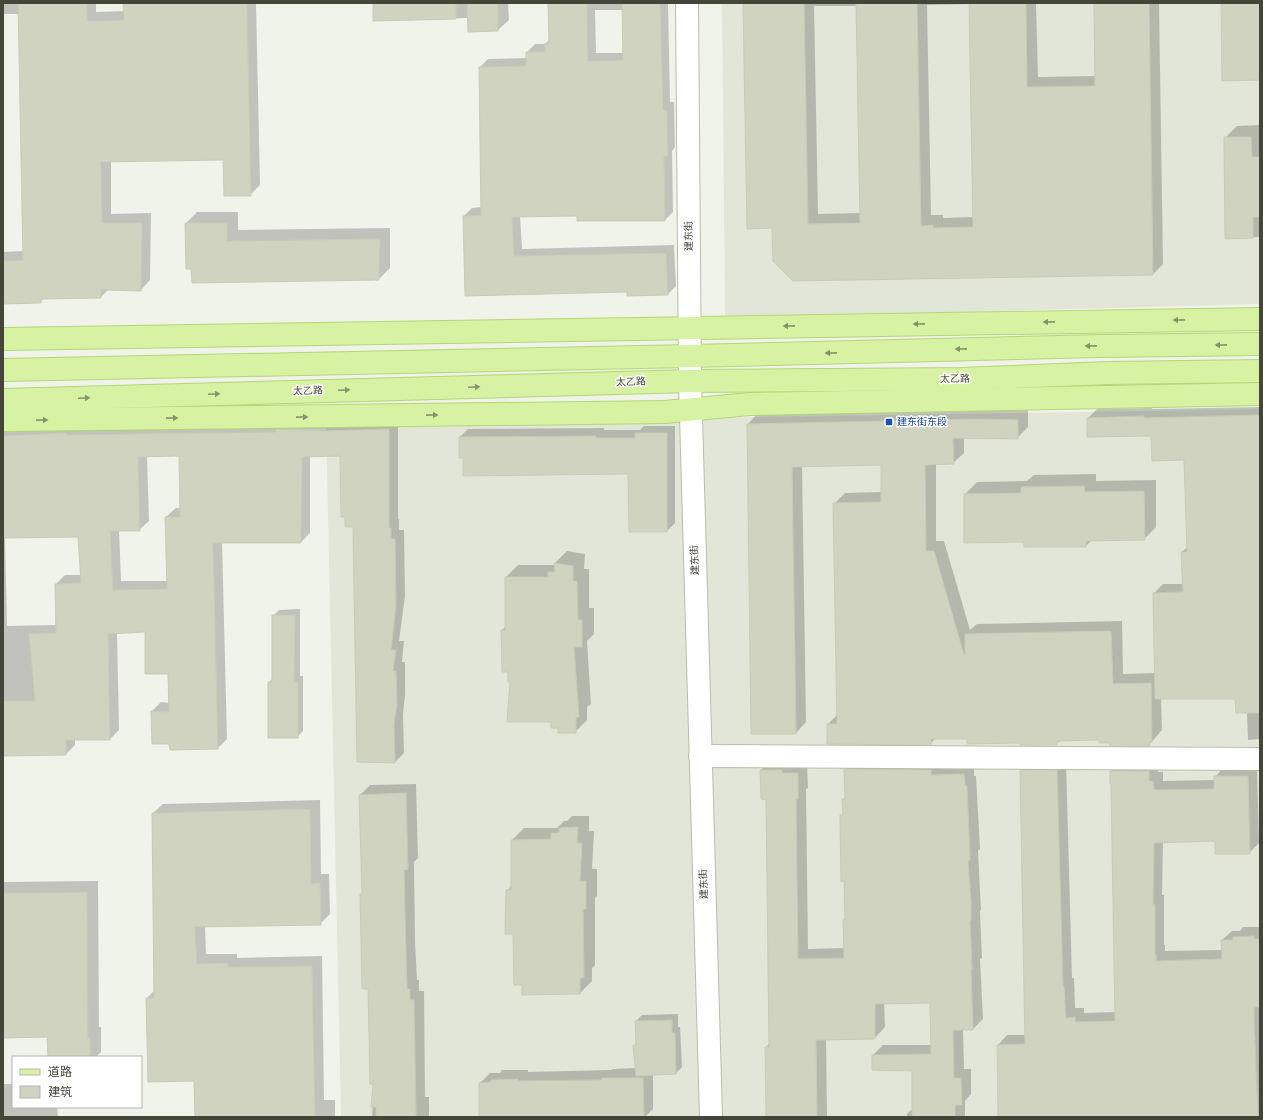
<svg xmlns="http://www.w3.org/2000/svg" width="1263" height="1120" font-family="'Source Sans 3','Noto Sans SC',sans-serif">
	<style>
		.residential { fill: #e2e6d8 }
		.shadow { fill: #0003; fill-rule: evenodd }
		.building { fill: #cfd3c0; stroke: #c7cdb4; fill-rule: evenodd }
		.lines { fill: none; stroke-linecap: round; stroke-linejoin: round }
		.minor-casing { stroke: #b9bdad; stroke-width: 24 }
		.major-casing { stroke: #b6d675; stroke-width: 24 }
		.minor { stroke: #fff; stroke-width: 22 }
		.major { stroke: #d7f2a3; stroke-width: 22 }
		.oneway { fill: #869369 }
		.transit-dot { fill: #1a4fb4; stroke: #fff; stroke-width: 1.5 }
		.labels { text-anchor: middle; dominant-baseline: central; stroke-width: 3; stroke-linejoin: round; paint-order: stroke }
		.street-label { font-size: 10px; fill: #434639; stroke: #fff }
		.transit-label { font-size: 10px; fill: #164399; stroke: #fff; text-anchor: start }
	</style>
	<rect width="100%" height="100%" fill="#f0f3ea"/>
	<!-- residential -->
	<g class="residential">
		<polygon points="722,3 1260,3 1260,304 725,318"/>
		<polygon points="1260,409 1260,1117 341,1117 326,424"/>
	</g>
	<!-- shadow -->
	<g class="shadow">
		<polygon points="3,3 96,3 96,12 125,11 124,3 256,3 260,185 250,195 224,159 111,161 111,214 151,213 150,280 141,290 109,289 101,297 44,298 40,302 3,303 3,252 24,251 20,14 3,14"/>
		<polygon points="374,3 508,3 509,20 498,30 468,18 374,20"/>
		<path d="M549,3H668L670,102H674L675,147L672,151L673,212L665,220L578,215L520,216L522,249L674,245L676,286L668,294L628,295V291L466,295L464,216L472,208L482,207L480,67L488,59L527,58V52L535,44H545L550,39ZM595,10H623L624,53H596Z"/>
		<path d="M744,3H1036L1038,77L1096,76L1095,3H1159L1163,264L1153,274L773,227ZM970,4L974,217L943,218V215H931L927,5ZM814,6H856V16H858L861,213L818,214Z"/>
		<polygon points="1260,125 1260,237 1226,238 1225,138 1237,126"/>
		<polygon points="197,212 238,212 238,230 390,228 390,268 379,279 193,282 186,223"/>
		<polygon points="1260,407 1260,739 1248,740 1247,712 1236,698 1161,698 1162,730 1149,745 1110,742 1100,739 1061,740 1056,744 968,738 936,738 930,744 828,724 838,714 834,504 845,493 882,492 882,464 802,466 806,722 796,733 748,424 758,413 1028,410 1028,427 1017,438 964,437 964,453 953,463 936,464 936,541 944,541 970,630 977,624 1122,621 1123,674 1156,673 1154,593 1163,584 1183,584 1182,552 1188,546 1185,459 1152,435 1088,436 1088,418 1097,409 1152,408 1152,409"/>
		<path d="M398,421V519H399V530H404L405,596L399,641H404L402,662H405V694L403,715L404,753L395,762L358,761L354,526L341,455L310,456V533L301,542H222L227,739L218,748L170,743L152,711L161,702L170,703L169,673L146,631L117,632L119,730L110,739H75V745L66,754L3,755V428ZM180,455L181,508H176L166,517L168,581H121L119,530H139L149,521L147,456ZM79,536L81,575H65L56,584L57,625L7,626L5,537Z"/>
		<polygon points="644,426 675,426 675,523 667,531 629,473 460,457 460,437 468,429 604,428 604,430 640,430"/>
		<polygon points="1096,474 1096,481 1156,480 1156,527 1144,539 1092,540 1086,546 1025,541 965,542 965,494 977,482 1027,481 1034,475"/>
		<polygon points="567,551 585,554 584,569 589,569 589,608 594,608 594,634 587,641 591,704 587,707 587,720 575,732 559,727 552,721 511,681 509,671 503,671 502,630 506,626 506,577 518,565 555,565 555,563"/>
		<polygon points="300,609 300,676 303,676 303,731 297,737 269,737 269,682 273,678 273,616 279,610"/>
		<polygon points="771,760 807,763 808,788 806,789 808,949 845,948 844,920 846,918 841,815 844,812 843,800 846,797 845,770 855,760 974,764 974,776 976,776 980,849 978,851 980,891 981,910 980,911 982,958 980,959 983,1019 973,1029 963,1029 964,1069 971,1069 971,1094 965,1101 965,1117 907,1117 907,1114 913,1108 913,1070 873,1055 883,1045 932,1045 931,1002 884,1002 885,1027 875,1038 826,1038 827,1117 767,1117 766,1047 770,1043 767,799 761,770"/>
		<polygon points="1031,761 1066,761 1072,978 1074,978 1075,1008 1084,1008 1084,1013 1116,1012 1111,771 1120,762 1158,762 1158,772 1163,772 1163,781 1215,780 1215,777 1224,767 1257,767 1259,843 1249,853 1216,839 1163,841 1162,895 1164,895 1164,945 1165,945 1165,951 1223,950 1222,940 1232,931 1240,931 1243,927 1260,927 1260,1117 999,1117 998,1045 1007,1035 1026,1035 1021,771"/>
		<polygon points="416,784 418,858 414,862 415,942 417,980 419,980 419,991 424,991 425,1097 429,1097 429,1117 372,1117 374,1083 369,988 361,895 363,893 360,795 370,785"/>
		<polygon points="320,800 321,874 329,874 330,914 320,924 205,926 206,954 237,954 237,958 322,956 324,1100 335,1100 335,1117 196,1117 195,1080 147,998 155,990 153,813 163,804"/>
		<polygon points="572,816 589,816 589,831 594,831 592,869 597,869 597,896 595,898 595,965 592,968 592,981 580,993 514,933 507,891 512,885 512,840 524,828 557,828 564,821 567,821"/>
		<polygon points="98,881 99,1027 101,1027 101,1052 96,1057 49,1057 48,1036 3,1037 3,882"/>
		<polygon points="678,1014 678,1027 680,1027 682,1067 676,1073 653,1074 653,1109 645,1117 480,1117 480,1083 490,1073 500,1073 502,1070 528,1070 528,1072 611,1070 613,1069 636,1068 634,1046 637,1043 636,1021 642,1015"/>
		<polygon points="3,1084 13,1084 13,1107 57,1107 58,1117 3,1117"/>
	</g>
	<!-- building -->
	<g class="building">
		<polygon points="18,3 87,3 87,21 124,20 123,3 247,3 251,196 224,196 223,160 101,162 102,223 142,223 141,291 101,290 101,298 41,299 41,303 3,304 3,261 23,260"/>
		<polygon points="373,3 456,3 456,19 373,21"/>
		<polygon points="467,3 498,3 498,31 468,32"/>
		<polygon points="548,3 587,3 588,61 623,60 622,3 660,3 663,110 667,110 668,156 664,156 665,221 577,221 577,216 512,217 514,256 666,253 668,295 627,296 627,292 465,296 463,216 481,215 479,67 526,66 526,52 545,52 544,44 549,43"/>
		<polygon points="743,3 804,3 808,224 860,223 856,3 917,3 921,226 933,225 933,228 973,227 969,3 1026,3 1027,87 1095,86 1094,3 1149,3 1153,275 793,281 773,261 772,228 747,229"/>
		<polygon points="1221,3 1260,3 1260,80 1222,81"/>
		<polygon points="1224,137 1251,137 1252,157 1260,157 1260,217 1253,217 1253,238 1225,239"/>
		<polygon points="185,223 227,223 227,241 380,239 379,280 192,283 191,269 186,269"/>
		<polygon points="1260,415 1260,713 1236,713 1235,699 1155,699 1153,593 1183,592 1181,552 1187,552 1184,460 1152,461 1151,436 1087,437 1087,418 1144,416 1144,418"/>
		<polygon points="977,419 1018,420 1018,439 953,438 954,464 925,465 926,551 934,551 964,655 965,654 965,634 1111,631 1113,684 1151,683 1152,742 1150,742 1150,746 1110,746 1109,743 1099,743 1099,740 1057,741 1057,745 1020,745 1020,743 967,744 967,739 931,739 931,745 827,744 827,724 837,724 833,503 881,502 881,465 792,467 796,734 751,734 747,424"/>
		<path d="M276,429L323,431L389,429V528H391V539H395L396,606L391,650H396L393,671H396L397,704L394,724L395,763L357,762L353,527H345V517H341L340,456L302,457L301,543H213L218,749L170,750L169,744H152L151,711L169,712L168,674H145V632L108,634L110,740H66V755L3,756V701H35L29,634L56,633L55,584L81,583L78,537L3,538V436L66,433V435L276,432ZM179,456L180,517H165L167,589L113,590L110,531H140L138,457Z"/>
		<polygon points="635,433 667,433 667,532 629,532 628,474 463,476 463,458 459,458 459,437 596,436 596,438 635,438"/>
		<polygon points="1084,486 1085,492 1144,491 1145,540 1086,541 1086,547 1024,547 1024,542 964,543 964,494 1021,493 1021,487"/>
		<polygon points="554,563 573,566 573,581 577,581 578,620 582,620 582,647 574,647 579,717 576,717 576,733 558,733 558,728 551,728 551,722 507,722 510,682 508,682 508,672 502,672 501,630 505,630 505,577 548,577 548,572 555,572"/>
		<polygon points="272,615 295,615 294,682 298,682 298,738 268,738 268,682 272,682"/>
		<polygon points="844,769 931,770 931,775 964,774 965,786 967,786 970,860 968,861 971,902 971,921 970,921 972,969 971,969 973,1030 953,1030 954,1078 961,1078 962,1105 955,1105 955,1117 912,1117 912,1071 872,1070 872,1055 931,1054 930,1003 875,1004 875,1039 816,1040 817,1117 766,1117 765,1047 769,1047 766,800 761,799 760,770 782,770 782,773 798,773 798,799 796,799 798,959 844,958 843,920 845,919 844,881 841,882 840,815 843,814 842,799 845,799"/>
		<polygon points="1020,770 1057,770 1063,987 1064,987 1066,1018 1075,1017 1075,1022 1115,1021 1111,784 1110,784 1110,771 1149,771 1149,781 1153,781 1154,790 1214,789 1214,776 1248,776 1250,854 1215,854 1215,841 1154,843 1153,905 1155,904 1155,954 1156,954 1156,961 1222,959 1221,940 1233,940 1233,937 1254,936 1254,939 1260,939 1260,1007 1254,1007 1254,1019 1258,1117 998,1117 997,1045 1025,1044"/>
		<polygon points="406,793 408,869 404,870 406,953 407,989 410,989 410,1000 414,1000 416,1117 376,1117 376,1107 371,1107 373,1084 370,1084 368,989 362,989 360,894 362,894 359,795"/>
		<polygon points="310,809 311,884 320,883 321,925 195,927 197,964 228,963 228,967 312,966 315,1117 195,1117 194,1081 148,1082 146,998 154,998 152,813"/>
		<polygon points="578,827 577,843 582,843 580,881 586,881 586,909 583,909 584,978 580,978 580,994 522,995 522,985 514,985 513,934 505,934 506,890 511,890 511,840 551,839 551,833 559,833 559,828"/>
		<polygon points="87,892 88,1038 90,1038 90,1057 48,1057 47,1037 3,1038 3,893"/>
		<polygon points="672,1020 672,1033 675,1033 676,1074 636,1076 633,1045 636,1045 635,1021"/>
		<polygon points="602,1078 643,1078 644,1117 479,1117 479,1083 491,1082 491,1080 518,1079 518,1081 602,1080"/>
	</g>
	<g class="lines">
		<defs>
			<g id="minor">
				<polyline points="687,3 690,381 711,1117"/>
				<polyline points="700,756 1260,759"/>
			</g>
			<g id="major">
				<polyline points="3,339 1260,319"/>
				<polyline points="3,370 690,356 1100,346 1260,344"/>
				<polyline points="3,400 690,381 961,379 1108,373 1260,371"/>
				<polyline points="3,420 664,412 750,404 1260,394"/>
			</g>
		</defs>
		<!-- minor casing -->
		<use href="#minor" class="minor-casing"/>
		<!-- major casing -->
		<use href="#major" class="major-casing"/>
		<!-- minor -->
		<use href="#minor" class="minor"/>
		<!-- major -->
		<use href="#major" class="major"/>
	</g>
	<!-- one-way arrows -->
	<defs><path id="oneway-solid" d="M-6-.8H1V-3.2L6.5 0L1 3.2V.8H-6Z"/></defs>
	<g class="oneway">
		<use href="#oneway-solid" transform="translate(1179 320) rotate(179)"/>
		<use href="#oneway-solid" transform="translate(1049 322) rotate(179)"/>
		<use href="#oneway-solid" transform="translate(919 324) rotate(179)"/>
		<use href="#oneway-solid" transform="translate(789 326) rotate(179)"/>
		<use href="#oneway-solid" transform="translate(1221 345) rotate(179)"/>
		<use href="#oneway-solid" transform="translate(1091 346) rotate(179)"/>
		<use href="#oneway-solid" transform="translate(961 349) rotate(179)"/>
		<use href="#oneway-solid" transform="translate(831 353) rotate(179)"/>
		<use href="#oneway-solid" transform="translate(474 387) rotate(-2)"/>
		<use href="#oneway-solid" transform="translate(344 390) rotate(-2)"/>
		<use href="#oneway-solid" transform="translate(214 394) rotate(-2)"/>
		<use href="#oneway-solid" transform="translate(84 398) rotate(-2)"/>
		<use href="#oneway-solid" transform="translate(432 415) rotate(-1)"/>
		<use href="#oneway-solid" transform="translate(302 417) rotate(-1)"/>
		<use href="#oneway-solid" transform="translate(172 418) rotate(-1)"/>
		<use href="#oneway-solid" transform="translate(42 420) rotate(-1)"/>
	</g>
	<!-- markers -->
	<rect class="transit-dot" x="885" y="418" width="8" height="8" rx="2"/>
	<g class="labels">
		<!-- street labels -->
		<g class="street-label">
			<text transform="translate(689 236) rotate(-91)">建东街</text>
			<text transform="translate(955 379) rotate(-1)">太乙路</text>
			<text transform="translate(631 382) rotate(-2)">太乙路</text>
			<text transform="translate(308 391) rotate(-2)">太乙路</text>
			<text transform="translate(695 560) rotate(-92)">建东街</text>
			<text transform="translate(704 884) rotate(-92)">建东街</text>
		</g>
		<!-- transit labels -->
		<g class="transit-label">
			<text x="897" y="422">建东街东段</text>
		</g>
	</g>
	<!-- border -->
	<rect width="1263" height="1120" fill="none" stroke="#434639" stroke-width="8"/>
	<!-- legend -->
	<rect x="12" y="1056" width="130" height="52" fill="#ffffff" stroke="#b4b5b0"/>
	<rect x="20" y="1069" width="20" height="6" fill="#d7f2a3" stroke="#b4b5b0"/>
	<text x="48" y="1076" font-size="12" fill="#434639">道路</text>
	<rect x="20" y="1086" width="20" height="12" fill="#cfd3c0" stroke="#b4b5b0"/>
	<text x="48" y="1096" font-size="12" fill="#434639">建筑</text>
</svg>
